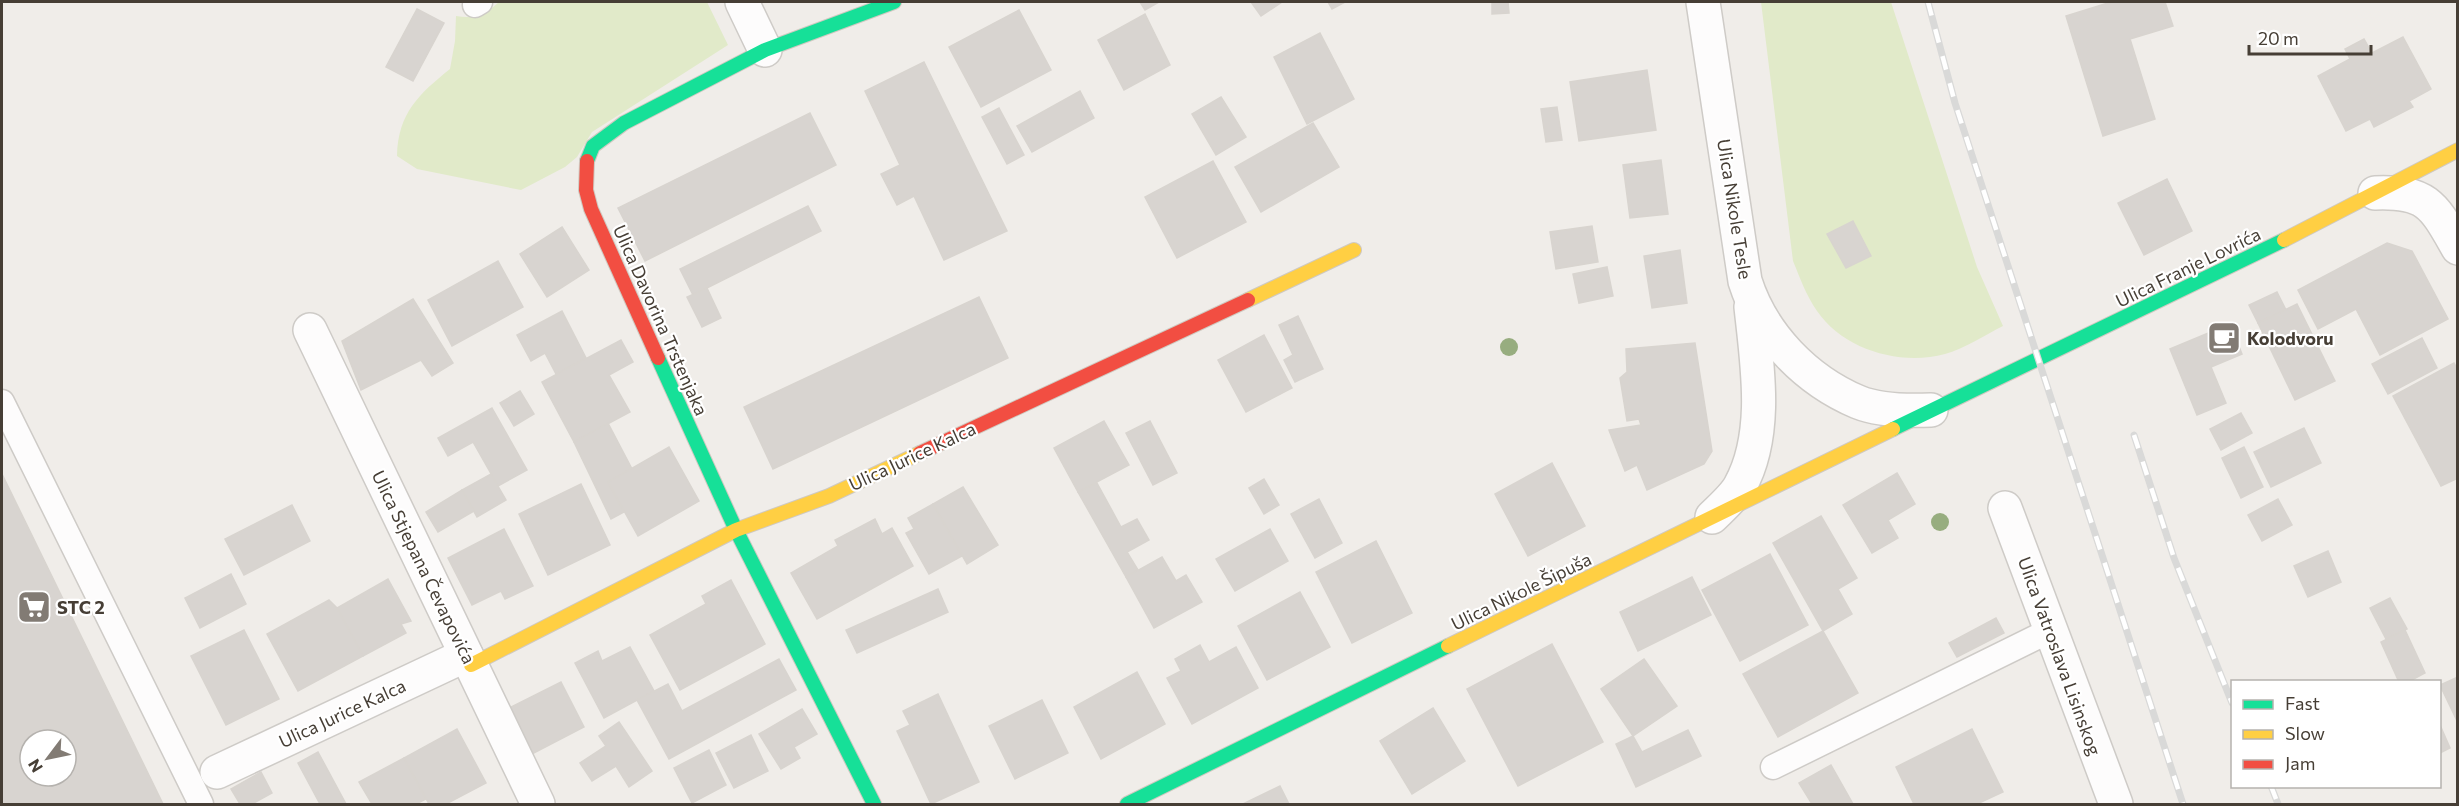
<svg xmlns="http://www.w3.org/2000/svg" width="2459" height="806" font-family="Commissioner,sans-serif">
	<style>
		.green { fill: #e1eac9 }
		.building { fill: #d8d4d0; stroke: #d8d4cf; stroke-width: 1.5; fill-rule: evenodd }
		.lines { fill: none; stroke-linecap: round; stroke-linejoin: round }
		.lane-casing { stroke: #cecbc7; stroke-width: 27 }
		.street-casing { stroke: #cecbc7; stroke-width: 36 }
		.fast-casing { stroke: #cfc9c0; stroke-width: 16 }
		.slow-casing { stroke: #cfc9c0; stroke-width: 16 }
		.jam-casing { stroke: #cfc9c0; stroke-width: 16 }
		.lane { stroke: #fdfcfc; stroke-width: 24 }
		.street { stroke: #fdfcfc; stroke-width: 33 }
		.fast { stroke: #16e098; stroke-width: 14 }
		.slow { stroke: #ffcf43; stroke-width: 14 }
		.jam { stroke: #f24e42; stroke-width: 14 }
		.rail-casing { stroke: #d9d9d8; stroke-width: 7 }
		.rail { stroke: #fff; stroke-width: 4.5; stroke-dasharray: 14; stroke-linecap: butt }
		.tree { fill: #97ad7f }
		.labels { text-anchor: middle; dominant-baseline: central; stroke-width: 4.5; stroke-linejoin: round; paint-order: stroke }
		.street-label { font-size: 18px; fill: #463e35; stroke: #fff }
		.poi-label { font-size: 18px; font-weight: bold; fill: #463e35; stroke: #fff; text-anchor: start }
	</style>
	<rect width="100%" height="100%" fill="#f0ede9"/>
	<!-- green -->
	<g class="green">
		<path d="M499,2H707L728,45L592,132L577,157L565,167L521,190L417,169L397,156C398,113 419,94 450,69L455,41L456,16C475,19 485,15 499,2Z"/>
		<path d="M1761,2H1891L1977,267L2003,326C1985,335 1964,349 1945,354C1900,366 1844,350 1817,311C1806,295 1800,278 1793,261Z"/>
	</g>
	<!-- building -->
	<g class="building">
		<polygon points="1140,2 1159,2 1145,10"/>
		<polygon points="1251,2 1282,2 1261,16"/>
		<polygon points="1328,2 1345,2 1332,9"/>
		<polygon points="1492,2 1508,2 1509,13 1492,14"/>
		<polygon points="2111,2 2165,2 2173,26 2130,39 2155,119 2103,136 2066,16"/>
		<polygon points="417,9 444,23 413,81 386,67"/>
		<polygon points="1019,10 1051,70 981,107 949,47"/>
		<polygon points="1145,14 1170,65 1124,90 1098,40"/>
		<polygon points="1320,33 1354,99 1307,124 1274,57"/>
		<polygon points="2403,37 2431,89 2409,101 2413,107 2374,127 2370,119 2346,131 2318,76 2350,59 2345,49 2364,39 2372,53"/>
		<polygon points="924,62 1007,231 944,260 914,196 897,205 881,174 900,165 865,91"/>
		<polygon points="1647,70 1656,130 1579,141 1570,82"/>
		<polygon points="1080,91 1094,118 1032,152 1017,126"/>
		<polygon points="1221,97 1246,137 1216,155 1192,114"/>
		<polygon points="1557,107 1562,140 1546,142 1541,109"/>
		<polygon points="999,108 1024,155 1007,164 982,117"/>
		<polygon points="810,113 836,165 645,261 618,208"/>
		<polygon points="1313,123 1339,167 1261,212 1235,167"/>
		<polygon points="1661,160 1668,214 1630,218 1623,165"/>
		<polygon points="1213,161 1246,222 1177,258 1145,197"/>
		<polygon points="2167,179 2192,231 2144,255 2118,203"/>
		<polygon points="808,206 821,231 693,295 680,269"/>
		<polygon points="1853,221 1871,256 1846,268 1827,234"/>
		<polygon points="1592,226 1598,262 1556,269 1550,232"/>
		<polygon points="562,227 589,270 547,297 520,254"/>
		<polygon points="2387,243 2412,251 2448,319 2380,355 2356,309 2318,329 2298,290"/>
		<polygon points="1680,250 1687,303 1652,308 1644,256"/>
		<polygon points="498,261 523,307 452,346 428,300"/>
		<polygon points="1607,267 1613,296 1579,303 1573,274"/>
		<polygon points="707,288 721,318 702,327 687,297"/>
		<polygon points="2277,292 2286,310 2258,323 2249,305"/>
		<polygon points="979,297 1008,358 773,469 744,407"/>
		<polygon points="413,299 453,363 432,376 421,360 361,390 342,341"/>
		<polygon points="2297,304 2335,381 2295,400 2258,323"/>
		<polygon points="562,311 586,358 556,374 545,353 531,361 517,335"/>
		<polygon points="1298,316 1323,369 1295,382 1284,360 1293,355 1279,325"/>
		<polygon points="2230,324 2242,354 2211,367 2226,403 2197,415 2170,349"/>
		<polygon points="1264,335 1292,388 1246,412 1218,360"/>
		<polygon points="2422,338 2437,368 2388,394 2372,364"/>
		<polygon points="621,340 633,362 609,375 630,412 574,442 542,382"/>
		<polygon points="1695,343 1712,451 1704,464 1647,490 1637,465 1625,471 1609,430 1641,425 1639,419 1627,421 1620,378 1627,372 1626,349"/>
		<polygon points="2454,363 2458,370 2458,478 2441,486 2393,396"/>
		<polygon points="520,391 534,414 514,426 500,403"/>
		<polygon points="492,408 527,470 498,486 473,442 448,456 438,438"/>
		<polygon points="2241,413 2252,433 2221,450 2210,429"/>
		<polygon points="1104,421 1129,465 1078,492 1054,448"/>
		<polygon points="1150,421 1177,473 1153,485 1126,433"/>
		<polygon points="608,423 632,469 608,482 624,512 611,519 574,442"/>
		<polygon points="2304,428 2321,463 2271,487 2254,452"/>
		<polygon points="669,447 699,501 638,536 608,482"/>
		<polygon points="2244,447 2263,487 2241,498 2222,458"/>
		<polygon points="1552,463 1585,526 1528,556 1495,494"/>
		<polygon points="1897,473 1915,504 1888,520 1898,538 1872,553 1843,505"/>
		<path d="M2,474L163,804H2ZM30,740H66V776H30Z"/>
		<polygon points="491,474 506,500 477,517 462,490"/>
		<polygon points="1264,479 1279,505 1264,514 1249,488"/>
		<polygon points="1097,483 1121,527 1137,519 1149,540 1127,552 1138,570 1126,577 1078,492"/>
		<polygon points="581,484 610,545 548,575 519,514"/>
		<polygon points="963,487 998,545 967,564 933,504"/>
		<polygon points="462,490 474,511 438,532 426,512"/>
		<polygon points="1319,499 1342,543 1315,558 1291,514"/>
		<polygon points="2278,499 2292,525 2262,541 2248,515"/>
		<polygon points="933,504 962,556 929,574 906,533 914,529 908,518"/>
		<polygon points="292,505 310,541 244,575 225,539"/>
		<polygon points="1821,516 1857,578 1838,589 1852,614 1823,631 1773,543"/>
		<polygon points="875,519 882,534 892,528 913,566 817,619 791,573 838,546 835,540"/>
		<polygon points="504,529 533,586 505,599 501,591 472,605 448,558"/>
		<polygon points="1270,529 1288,561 1235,591 1216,559"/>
		<polygon points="1376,541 1412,613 1352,643 1316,572"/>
		<polygon points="2328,551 2341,582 2308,597 2294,566"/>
		<polygon points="1770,554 1808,625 1740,661 1702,590"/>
		<polygon points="1162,557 1176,581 1186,575 1202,602 1154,628 1126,577"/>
		<polygon points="231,574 246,604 200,628 185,598"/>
		<polygon points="1692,577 1711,615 1638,651 1620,612"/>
		<polygon points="388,579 411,621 401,624 406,633 363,656 337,608"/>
		<polygon points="731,580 765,644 680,690 650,635 706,604 702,596"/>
		<polygon points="938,589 948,612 857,653 846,630"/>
		<polygon points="1300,592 1330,647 1267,680 1238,626"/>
		<polygon points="2390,598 2407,629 2386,639 2370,608"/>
		<polygon points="329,600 337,608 363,656 298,691 267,634"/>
		<polygon points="1996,618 2004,633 1957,657 1949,643"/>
		<polygon points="244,630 279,699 226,725 191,656"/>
		<polygon points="2405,630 2425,673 2408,682 2399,682 2381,642"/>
		<polygon points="1823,631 1858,693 1778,737 1743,674"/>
		<polygon points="1552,644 1603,742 1518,786 1467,689"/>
		<polygon points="1200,645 1209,662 1236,647 1258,688 1192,724 1167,678 1181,671 1175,659"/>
		<polygon points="630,647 654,691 604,718 575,663 598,651 602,661"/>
		<polygon points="779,659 796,690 669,759 637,700 668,684 682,711"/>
		<polygon points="1644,659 1677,706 1633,736 1601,689"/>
		<polygon points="1137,672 1165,724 1101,759 1074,707"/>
		<polygon points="2458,677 2458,723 2440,685"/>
		<polygon points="561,682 584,727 530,755 507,709"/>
		<polygon points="938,694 979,782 931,804 897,731 910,725 903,711"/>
		<polygon points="1042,700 1068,753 1015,779 989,726"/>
		<polygon points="1433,708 1465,761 1412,794 1380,741"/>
		<polygon points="802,709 817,734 794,747 800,758 781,769 759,734"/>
		<polygon points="619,722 652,771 629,787 616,766 592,781 580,763 606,746 599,736"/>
		<polygon points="2440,725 2450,748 2440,753"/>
		<polygon points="457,729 486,783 446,804 429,804 404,758"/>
		<polygon points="1972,729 2003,792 1977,804 1914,804 1896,767"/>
		<polygon points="1688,730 1701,756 1636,787 1616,744 1633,736 1642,752"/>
		<polygon points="751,735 768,771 734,788 716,753"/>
		<polygon points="709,750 726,785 692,803 674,768"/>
		<polygon points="318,752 346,804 320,804 298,763"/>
		<polygon points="404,758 426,799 416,804 372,804 359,782"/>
		<polygon points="1831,765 1853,804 1812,804 1799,783"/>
		<polygon points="261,772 272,793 252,804 240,804 231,789"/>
		<polygon points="1280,786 1289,804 1243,804"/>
	</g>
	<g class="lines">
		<defs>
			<g id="lane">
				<polyline points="475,5 480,2"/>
				<polyline points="2,402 201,804"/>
				<polyline points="1773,767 2051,630"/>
			</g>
			<g id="street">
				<polyline points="742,2 765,50"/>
				<path d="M1703,2L1745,281C1762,335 1806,380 1858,402C1880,411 1908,411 1931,410"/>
				<path d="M2375,193C2428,191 2434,206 2458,248"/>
				<polyline points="310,330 538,804"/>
				<polyline points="2005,508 2116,804"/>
				<path d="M1712,517C1721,508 1734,497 1740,486C1769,434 1757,363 1751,307"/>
				<polyline points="217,772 466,655"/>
			</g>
			<g id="fast">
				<polyline points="587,161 593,146 624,123 765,50 894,2"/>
				<polyline points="658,358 736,530 874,804"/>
				<polyline points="1893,429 2284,240"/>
				<polyline points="1127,804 1448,646"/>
			</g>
			<g id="slow">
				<polyline points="2284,240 2458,150"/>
				<polyline points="1248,300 1354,250"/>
				<polyline points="1448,646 1893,429"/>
				<polyline points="471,665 736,530 829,496 920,453"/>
			</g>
			<g id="jam">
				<polyline points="587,161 586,190 591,209 658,358"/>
				<polyline points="920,453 1248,300"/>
			</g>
		</defs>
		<!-- lane casing -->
		<use href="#lane" class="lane-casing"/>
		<!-- street casing -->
		<use href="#street" class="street-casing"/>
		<!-- fast casing -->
		<use href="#fast" class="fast-casing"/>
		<!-- slow casing -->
		<use href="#slow" class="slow-casing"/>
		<!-- jam casing -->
		<use href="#jam" class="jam-casing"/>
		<!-- lane -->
		<use href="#lane" class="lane"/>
		<!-- street -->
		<use href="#street" class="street"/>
		<!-- fast -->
		<use href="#fast" class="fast"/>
		<!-- slow -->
		<use href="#slow" class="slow"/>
		<!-- jam -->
		<use href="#jam" class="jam"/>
		<defs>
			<g id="rail">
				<polyline points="1928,2 1955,103 2183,804"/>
				<polyline points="2134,435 2174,558 2232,703"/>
				<polyline points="2271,786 2278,804"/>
			</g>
		</defs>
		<!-- rail casing -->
		<use href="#rail" class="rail-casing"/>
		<!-- rail -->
		<use href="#rail" class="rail"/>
	</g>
	<!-- trees -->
	<g class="tree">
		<circle cx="1509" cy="347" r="9"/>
		<circle cx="1940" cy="522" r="9"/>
	</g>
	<!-- icons -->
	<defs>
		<symbol id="cafe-square" viewBox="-11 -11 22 22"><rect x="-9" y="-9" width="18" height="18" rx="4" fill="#827b74" stroke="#fff"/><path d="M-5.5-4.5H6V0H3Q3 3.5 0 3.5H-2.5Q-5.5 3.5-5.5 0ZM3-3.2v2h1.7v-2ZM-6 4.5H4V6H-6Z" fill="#fff"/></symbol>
		<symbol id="supermarket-square" viewBox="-11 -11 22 22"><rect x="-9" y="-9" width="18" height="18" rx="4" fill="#827b74" stroke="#fff"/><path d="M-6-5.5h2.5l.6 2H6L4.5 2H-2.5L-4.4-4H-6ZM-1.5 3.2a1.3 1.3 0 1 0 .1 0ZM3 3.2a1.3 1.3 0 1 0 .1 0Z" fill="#fff"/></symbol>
	</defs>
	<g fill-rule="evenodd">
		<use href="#cafe-square" x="2205" y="319" width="38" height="38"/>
		<use href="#supermarket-square" x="15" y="588" width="38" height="38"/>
	</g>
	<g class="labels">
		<!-- street labels -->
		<g class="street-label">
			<text transform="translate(1735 209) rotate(81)">Ulica Nikole Tesle</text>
			<text transform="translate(2188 267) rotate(-26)">Ulica Franje Lovrića</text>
			<text transform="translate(661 320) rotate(66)">Ulica Davorina Trstenjaka</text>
			<text transform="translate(912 456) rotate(-25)">Ulica Jurice Kalca</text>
			<text transform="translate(424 567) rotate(64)">Ulica Stjepana Čevapovića</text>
			<text transform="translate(1521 591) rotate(-26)">Ulica Nikole Šipuša</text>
			<text transform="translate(2060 656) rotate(70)">Ulica Vatroslava Lisinskog</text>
			<text transform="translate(342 713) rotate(-25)">Ulica Jurice Kalca</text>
		</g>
		<!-- poi labels -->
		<g class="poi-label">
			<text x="2247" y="338">Kolodvoru</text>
			<text x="57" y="607">STC 2</text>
		</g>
	</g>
	<!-- border -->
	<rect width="2459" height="806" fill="none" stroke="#463e35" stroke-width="6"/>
	<!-- legend -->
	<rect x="2231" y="680" width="210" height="108" fill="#ffffff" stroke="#b5b2ae" stroke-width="1.5"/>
	<rect x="2243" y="700" width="30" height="9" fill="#16e098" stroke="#b5b2ae" stroke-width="1.5"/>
	<text x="2285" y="710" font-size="18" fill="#463e35">Fast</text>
	<rect x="2243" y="730" width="30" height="9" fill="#ffcf43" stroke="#b5b2ae" stroke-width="1.5"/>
	<text x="2285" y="740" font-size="18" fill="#463e35">Slow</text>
	<rect x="2243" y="760" width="30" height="9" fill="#f24e42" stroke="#b5b2ae" stroke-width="1.5"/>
	<text x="2285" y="770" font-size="18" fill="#463e35">Jam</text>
	<!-- north arrow -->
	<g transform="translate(48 758) rotate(238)"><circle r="28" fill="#ffffff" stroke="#b5b2ae" stroke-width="1.5"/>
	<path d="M0-4.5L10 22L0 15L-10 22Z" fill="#827b74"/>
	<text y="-9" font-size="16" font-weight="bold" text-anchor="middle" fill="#463e35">N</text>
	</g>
	<!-- scale -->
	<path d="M2249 45v9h122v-9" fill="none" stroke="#463e35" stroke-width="3"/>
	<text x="2258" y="45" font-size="18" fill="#463e35" stroke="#ffffff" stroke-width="4.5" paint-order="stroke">20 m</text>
</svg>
